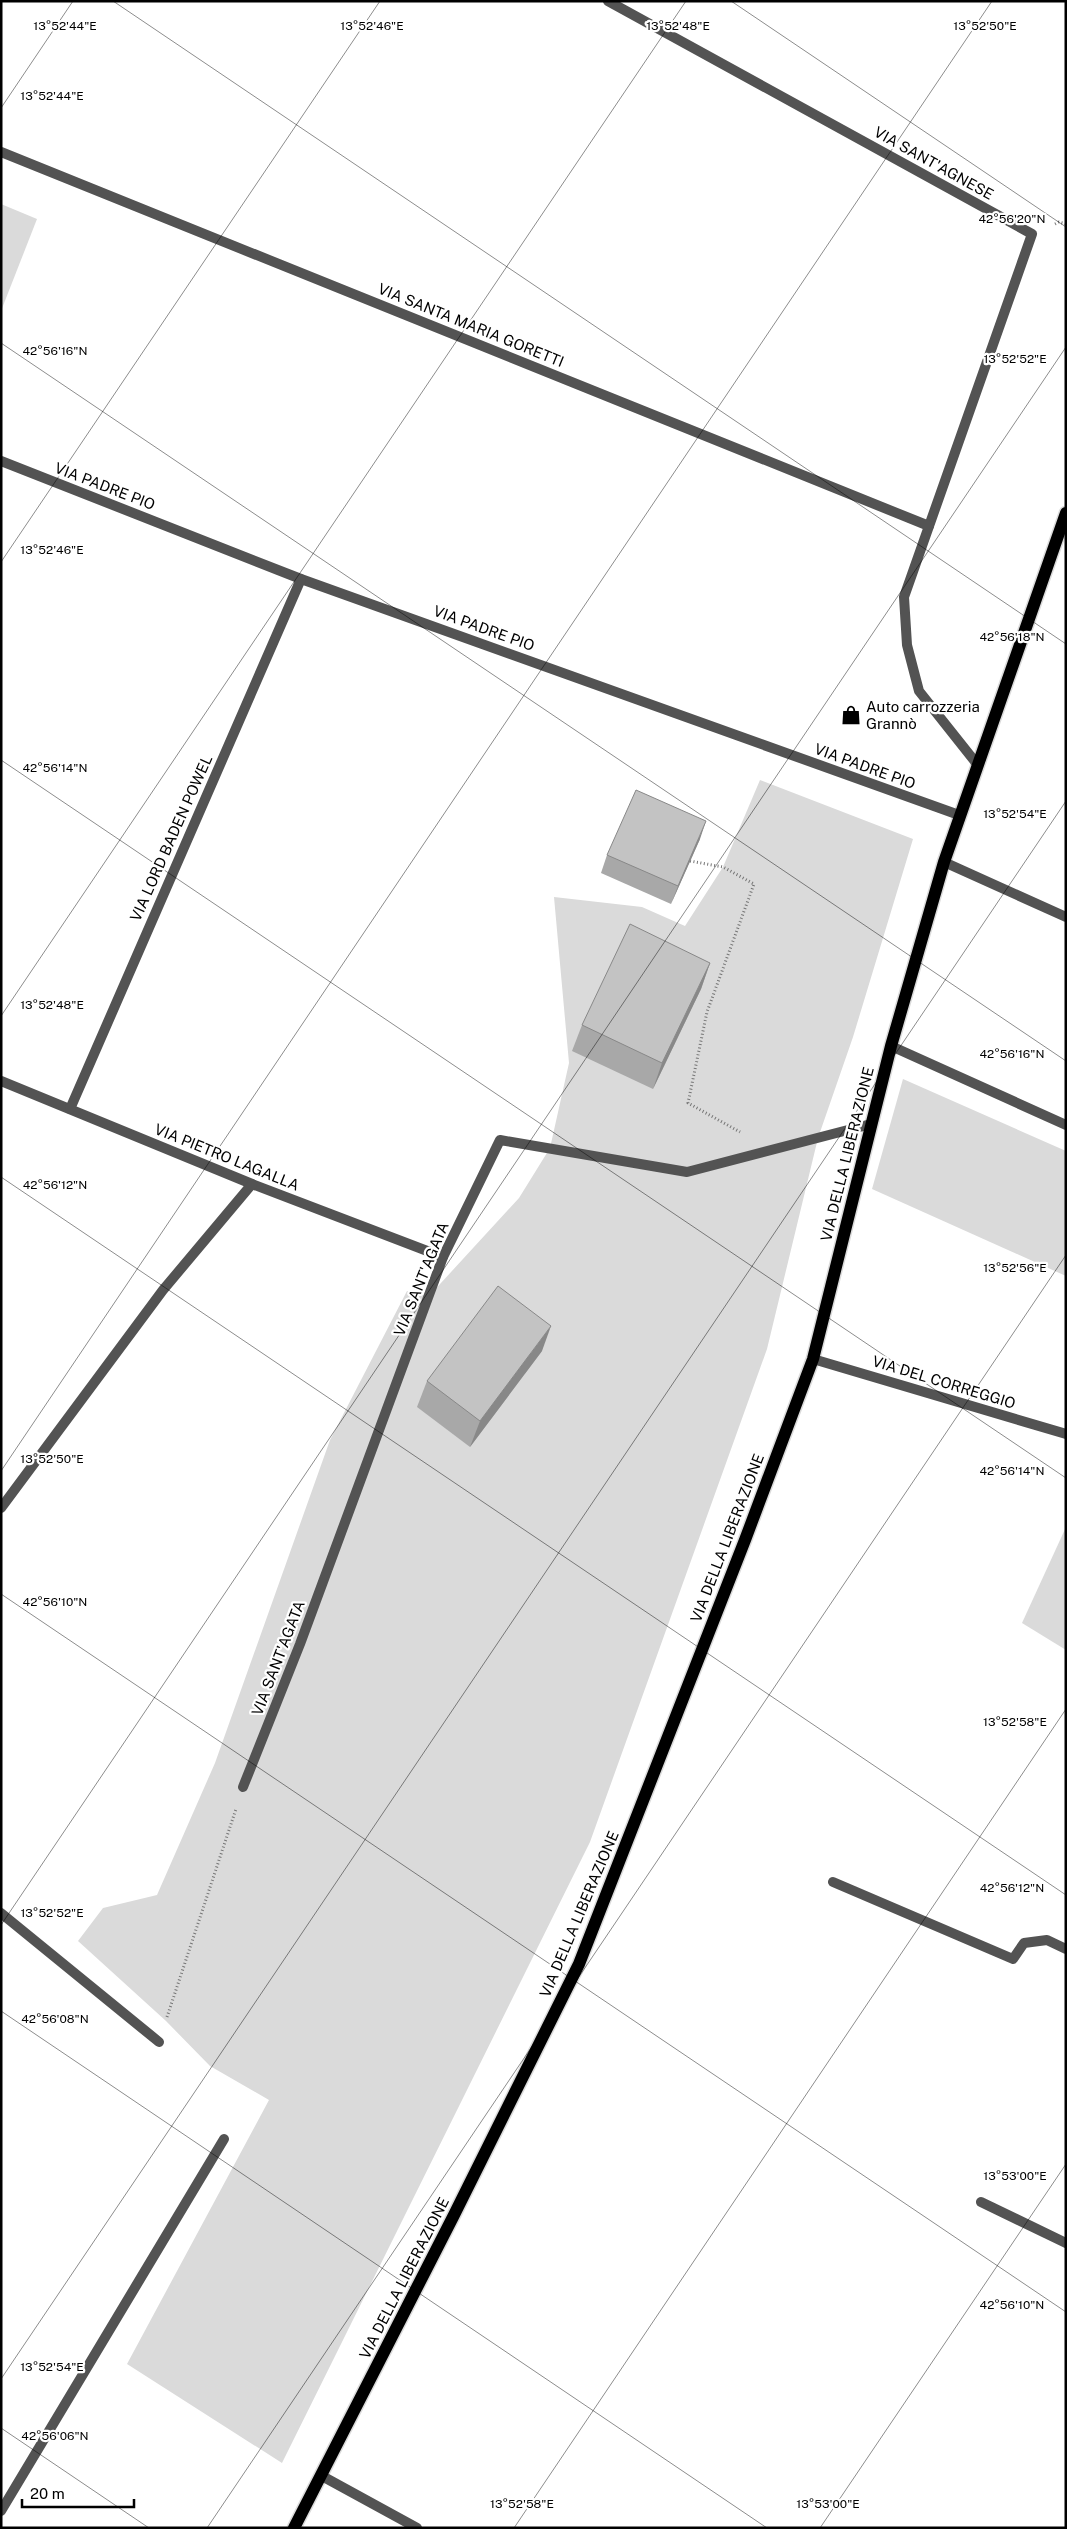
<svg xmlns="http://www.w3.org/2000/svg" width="1067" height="2529" font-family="'Public Sans',sans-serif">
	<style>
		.grass { fill: #dadada }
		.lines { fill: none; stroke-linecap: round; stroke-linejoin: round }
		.primary-casing { stroke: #dbdbdb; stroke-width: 15 }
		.path { stroke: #757575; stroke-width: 3; stroke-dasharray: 1 2.5; stroke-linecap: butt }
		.service { stroke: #535353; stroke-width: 10 }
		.minor { stroke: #535353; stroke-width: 10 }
		.primary { stroke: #000; stroke-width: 12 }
		.wall { fill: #a8a8a8 }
		.shaded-wall { fill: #888 }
		.building { fill: #c3c3c3; stroke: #888 }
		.ticks { fill: none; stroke: #000; stroke-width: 1; stroke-opacity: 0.45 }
		.labels { text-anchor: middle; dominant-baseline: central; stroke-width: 4.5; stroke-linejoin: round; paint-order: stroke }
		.street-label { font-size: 15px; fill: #000; stroke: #fff }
		.poi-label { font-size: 15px; fill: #000; stroke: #fff; text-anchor: start }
		.ticks-label { font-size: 12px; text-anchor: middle; fill: #000; stroke: #fff; stroke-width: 4.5; stroke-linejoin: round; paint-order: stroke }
	</style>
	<rect width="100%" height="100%" fill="#fff"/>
	<!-- grass -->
	<g class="grass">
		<polygon points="1,204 37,219 1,311"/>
		<polygon points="760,780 913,839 853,1037 818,1138 767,1349 590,1842 282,2463 127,2364 269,2100 210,2066 166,2021 78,1941 103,1908 157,1895 215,1763 330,1440 407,1291 429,1296 519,1198 550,1148 569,1063 554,897 642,907 685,926 723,867"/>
		<polygon points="903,1079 1066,1151 1066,1276 872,1189"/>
		<polygon points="1066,1527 1066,1650 1022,1623"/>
	</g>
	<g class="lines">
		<defs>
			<polyline id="primary" points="294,2528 454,2215 579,1964 745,1540 813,1359 891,1046 944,862 1066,513"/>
		</defs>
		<!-- primary casing -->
		<use href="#primary" class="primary-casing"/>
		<!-- path -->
		<g class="path">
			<polyline points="1055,224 1059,222 1066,224"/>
			<polyline points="690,861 723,867 754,884 707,1012 688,1103 740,1132"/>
			<polyline points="167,2017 236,1809"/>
		</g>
		<!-- service -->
		<g class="service">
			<polyline points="833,1882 1013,1959 1024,1943 1047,1940 1066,1949"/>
			<polyline points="981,2202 1066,2243"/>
		</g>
		<!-- minor -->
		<g class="minor">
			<polyline points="608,1 1032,234 904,597 907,645 919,691 977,764"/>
			<polyline points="1,152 929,526"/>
			<polyline points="1,461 301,579 959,815"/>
			<polyline points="944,862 1066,917"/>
			<polyline points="891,1046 1066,1125"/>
			<polyline points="1,1081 252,1184 443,1257"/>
			<polyline points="70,1109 301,579"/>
			<polyline points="813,1359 1066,1434"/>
			<polyline points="1,1508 163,1290 252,1184"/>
			<polyline points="243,1787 300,1644 443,1257 500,1140 687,1172 871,1124"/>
			<polyline points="1,1913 159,2042"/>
			<polyline points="322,2476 417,2528"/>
			<polyline points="1,2511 224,2139"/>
		</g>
		<!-- primary -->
		<use href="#primary" class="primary"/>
	</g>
	<!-- wall -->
	<g class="wall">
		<polygon points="700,839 671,904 601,873 607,855"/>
		<polygon points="710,963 701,989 653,1089 572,1051 582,1025"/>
		<polygon points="542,1351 470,1447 417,1407 427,1381"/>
	</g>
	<!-- shaded-wall -->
	<g class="shaded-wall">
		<polygon points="706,821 700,839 671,904 678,886"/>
		<polygon points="710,963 701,989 653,1089 662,1063"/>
		<polygon points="551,1326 542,1351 470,1447 480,1421"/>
	</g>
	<!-- building -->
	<g class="building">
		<polygon points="636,790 706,821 678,886 607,855"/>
		<polygon points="630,924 710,963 662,1063 582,1025"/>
		<polygon points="498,1286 551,1326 480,1421 427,1381"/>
	</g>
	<!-- ticks -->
	<path class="ticks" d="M113,1L1066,644M731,1L1066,227M1,108L73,1M1,343L1066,1061M1,562L380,1M1,760L1066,1478M1,1016L686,1M1,1177L1066,1895M1,1471L992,1M1,1594L1066,2312M1,1925L1066,347M1,2011L767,2528M1,2379L1066,801M1,2428L149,2528M207,2528L1066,1255M514,2528L1066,1709M820,2528L1066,2164"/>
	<!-- icons -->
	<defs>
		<symbol id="shop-bare" viewBox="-9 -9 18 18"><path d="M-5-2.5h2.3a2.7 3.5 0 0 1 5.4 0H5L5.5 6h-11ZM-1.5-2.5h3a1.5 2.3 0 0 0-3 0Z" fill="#000" stroke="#fff" stroke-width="2.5" paint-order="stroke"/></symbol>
	</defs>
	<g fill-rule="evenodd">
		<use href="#shop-bare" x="837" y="701" width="28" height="28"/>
	</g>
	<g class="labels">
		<!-- street labels -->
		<g class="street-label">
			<text transform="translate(934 163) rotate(29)">VIA SANT'AGNESE</text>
			<text transform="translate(471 325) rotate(22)">VIA SANTA MARIA GORETTI</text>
			<text transform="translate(105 486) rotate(21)">VIA PADRE PIO</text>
			<text transform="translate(484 628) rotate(20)">VIA PADRE PIO</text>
			<text transform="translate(865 766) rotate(20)">VIA PADRE PIO</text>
			<text transform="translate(171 838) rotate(-66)">VIA LORD BADEN POWEL</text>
			<text transform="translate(847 1154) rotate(-76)">VIA DELLA LIBERAZIONE</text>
			<text transform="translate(227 1157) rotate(22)">VIA PIETRO LAGALLA</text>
			<text transform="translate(421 1279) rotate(-68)">VIA SANT'AGATA</text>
			<text transform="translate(944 1382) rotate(17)">VIA DEL CORREGGIO</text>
			<text transform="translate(727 1538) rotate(-69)">VIA DELLA LIBERAZIONE</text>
			<text transform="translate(278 1658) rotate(-69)">VIA SANT'AGATA</text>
			<text transform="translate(579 1914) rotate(-67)">VIA DELLA LIBERAZIONE</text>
			<text transform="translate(404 2278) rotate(-63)">VIA DELLA LIBERAZIONE</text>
		</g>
		<!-- poi labels -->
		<g class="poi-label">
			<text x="866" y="706">Auto carrozzeria<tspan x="866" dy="17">Grannò</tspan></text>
		</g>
	</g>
	<g class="ticks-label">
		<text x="65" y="30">13°52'44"E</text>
		<text x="372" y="30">13°52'46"E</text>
		<text x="678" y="30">13°52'48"E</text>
		<text x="985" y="30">13°52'50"E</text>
		<text x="52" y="100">13°52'44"E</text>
		<text x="1012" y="223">42°56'20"N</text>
		<text x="55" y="355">42°56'16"N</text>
		<text x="1015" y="363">13°52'52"E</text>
		<text x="52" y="554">13°52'46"E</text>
		<text x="1012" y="641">42°56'18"N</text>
		<text x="55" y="772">42°56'14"N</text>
		<text x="1015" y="818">13°52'54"E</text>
		<text x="52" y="1009">13°52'48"E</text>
		<text x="1012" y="1058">42°56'16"N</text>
		<text x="55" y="1189">42°56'12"N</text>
		<text x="1015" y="1272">13°52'56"E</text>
		<text x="52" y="1463">13°52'50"E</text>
		<text x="1012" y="1475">42°56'14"N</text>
		<text x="55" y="1606">42°56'10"N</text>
		<text x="1015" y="1726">13°52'58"E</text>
		<text x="1012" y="1892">42°56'12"N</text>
		<text x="52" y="1917">13°52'52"E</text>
		<text x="55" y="2023">42°56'08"N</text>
		<text x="1015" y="2180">13°53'00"E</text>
		<text x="1012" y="2309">42°56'10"N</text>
		<text x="52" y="2371">13°52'54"E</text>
		<text x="55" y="2440">42°56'06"N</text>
		<text x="522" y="2508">13°52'58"E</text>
		<text x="828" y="2508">13°53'00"E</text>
	</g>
	<!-- border -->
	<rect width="1067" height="2529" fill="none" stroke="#000000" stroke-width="5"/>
	<!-- scale -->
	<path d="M22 2499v8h112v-8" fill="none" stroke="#000000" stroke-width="2.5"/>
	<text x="30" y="2499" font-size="15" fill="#000000" stroke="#ffffff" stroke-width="4" paint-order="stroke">20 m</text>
</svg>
